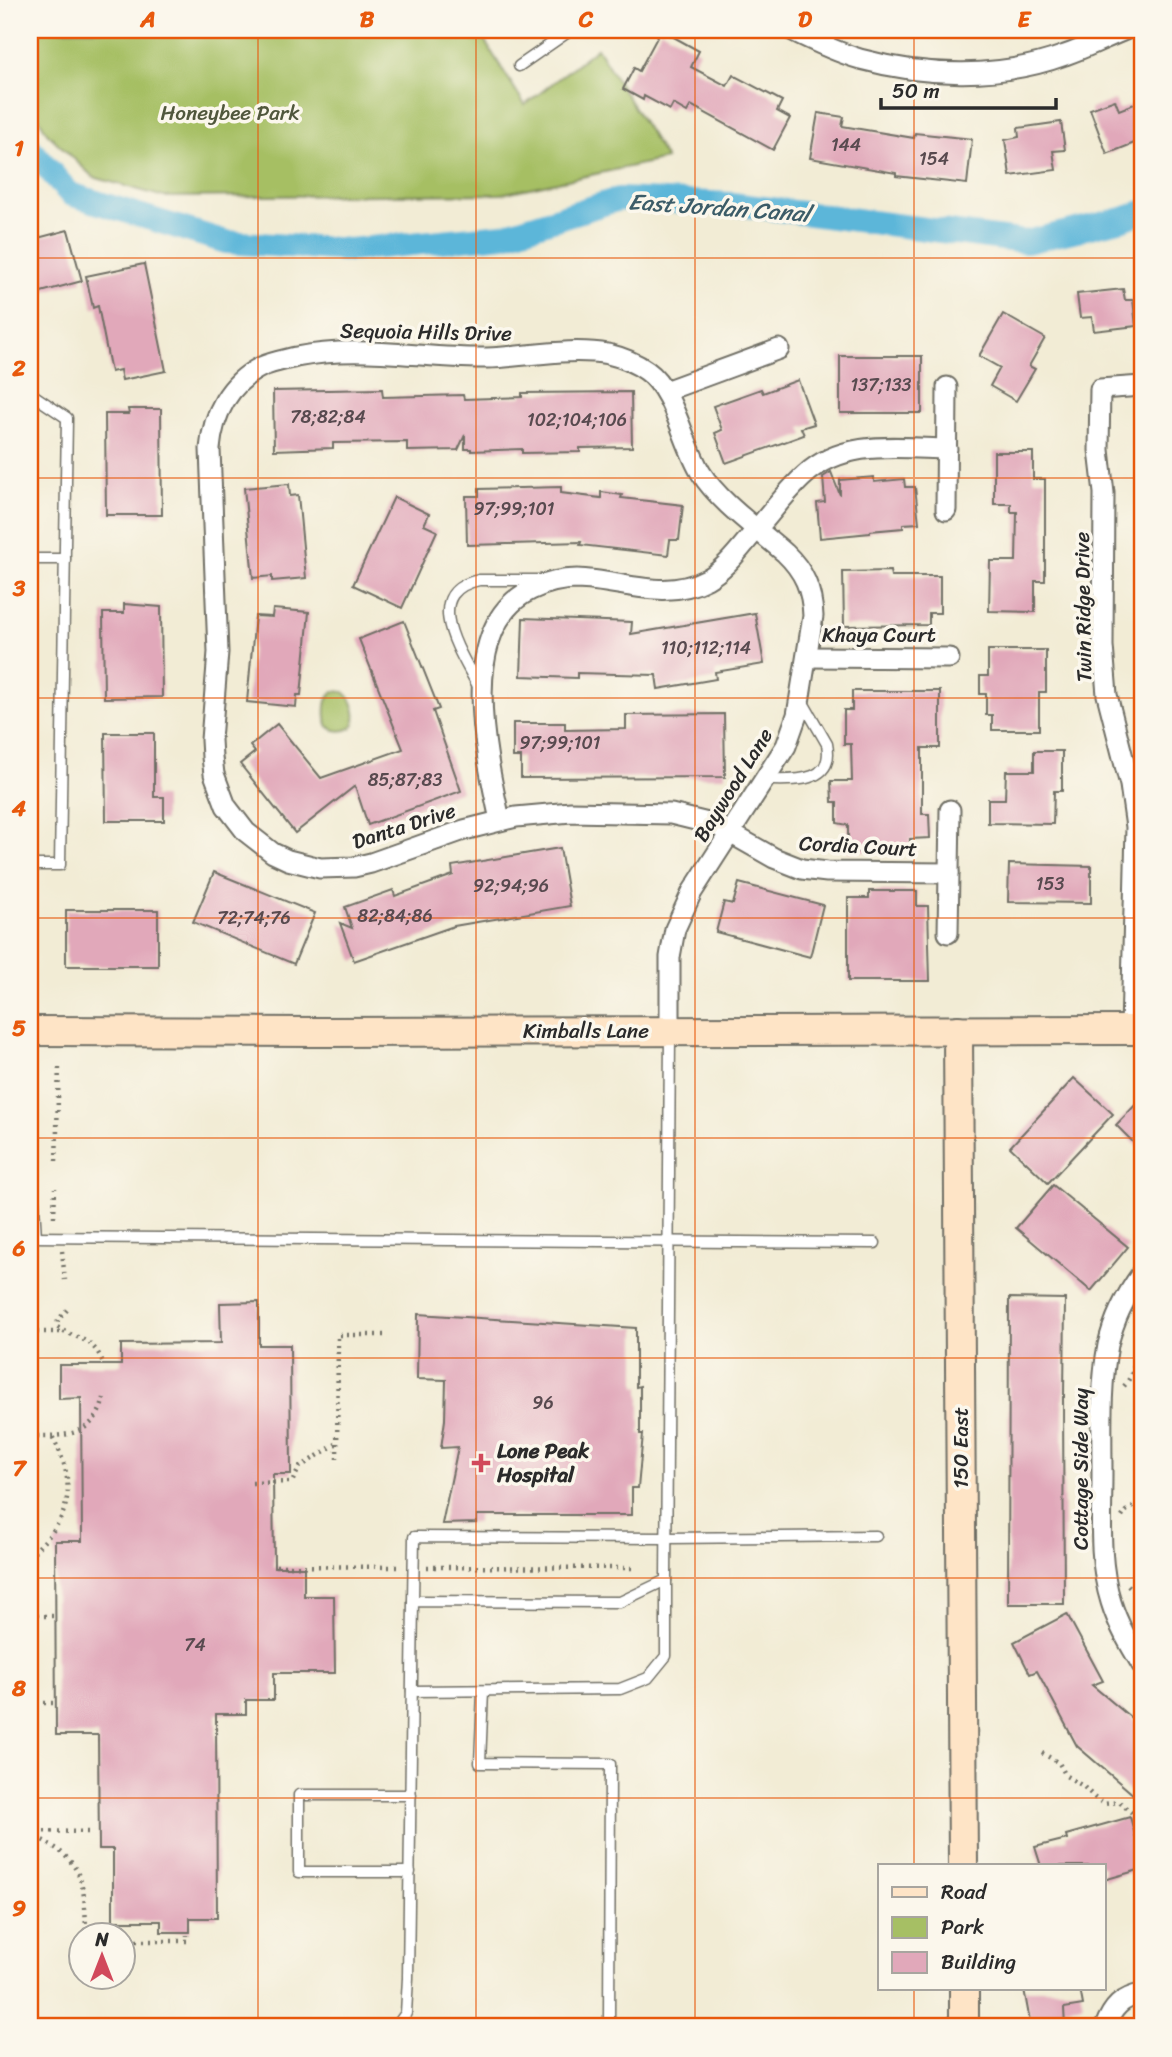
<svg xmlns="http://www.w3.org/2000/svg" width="1172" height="2057" font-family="Sriracha,sans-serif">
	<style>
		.green { fill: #a6bf64; stroke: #687548; stroke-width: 2 }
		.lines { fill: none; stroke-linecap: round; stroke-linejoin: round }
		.canal { stroke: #5bb6d9; stroke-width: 24 }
		.building { fill: #e1a8ba }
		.lane-casing { stroke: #716f66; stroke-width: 13 }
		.street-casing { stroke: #716f66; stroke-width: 23 }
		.secondary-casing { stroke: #716f66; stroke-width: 32 }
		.path { stroke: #716f66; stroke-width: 4.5; stroke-dasharray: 2 5; stroke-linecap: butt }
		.lane { stroke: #fff; stroke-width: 10 }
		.street { stroke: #fff; stroke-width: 19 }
		.secondary { stroke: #fee4c6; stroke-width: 28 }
		.grid { fill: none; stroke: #e8590c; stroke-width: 2; stroke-opacity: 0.55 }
		.poi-dot { fill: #d1495b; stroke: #fbf7ec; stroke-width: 2.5 }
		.labels { text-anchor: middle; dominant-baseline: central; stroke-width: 7; stroke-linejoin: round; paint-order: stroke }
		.number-label { font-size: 18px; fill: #584a4f }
		.park-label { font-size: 21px; fill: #50573c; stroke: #fbf7ec }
		.street-label { font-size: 21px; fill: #2b2b2b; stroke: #fbf7ec }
		.poi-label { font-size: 21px; font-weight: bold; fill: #2b2b2b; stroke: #fbf7ec; text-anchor: start }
		.water-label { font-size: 23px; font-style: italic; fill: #3c5c68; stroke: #fbf7ec }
		.neatline { fill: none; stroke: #e8590c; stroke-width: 2.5 }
		.grid-label { font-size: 23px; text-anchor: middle; font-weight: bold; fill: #e8590c }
	</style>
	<rect width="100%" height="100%" fill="#fbf7ec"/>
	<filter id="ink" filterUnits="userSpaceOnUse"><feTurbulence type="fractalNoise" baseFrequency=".0143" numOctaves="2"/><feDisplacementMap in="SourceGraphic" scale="14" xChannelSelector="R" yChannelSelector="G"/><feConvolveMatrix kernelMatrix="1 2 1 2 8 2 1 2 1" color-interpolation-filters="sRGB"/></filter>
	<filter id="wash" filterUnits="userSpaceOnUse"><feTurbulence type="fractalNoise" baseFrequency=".00686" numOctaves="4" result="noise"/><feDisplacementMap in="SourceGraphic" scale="28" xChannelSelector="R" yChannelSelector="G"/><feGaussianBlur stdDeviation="1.57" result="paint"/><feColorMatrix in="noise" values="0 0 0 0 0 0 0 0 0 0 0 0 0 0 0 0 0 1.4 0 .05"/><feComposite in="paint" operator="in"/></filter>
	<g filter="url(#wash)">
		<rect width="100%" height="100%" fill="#f2ecd5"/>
		<!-- green -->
		<g class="green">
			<polygon points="30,30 498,30 484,40 525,105 597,48 666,159 501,194 164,197 93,177 47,133 31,105"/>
			<path d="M333,691L344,692C354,700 360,718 351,728C343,732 333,732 327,725C325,714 324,699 333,691Z"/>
		</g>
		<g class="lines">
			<!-- canal -->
			<polyline class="canal" points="30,148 70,194 226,242 349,250 504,235 619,199 732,204 1026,242 1123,219 1142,212"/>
		</g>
		<g id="blocks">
			<!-- building -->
			<g class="building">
				<polygon points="661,30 699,51 691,67 727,86 733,75 782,101 777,111 790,118 773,150 691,105 687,112 673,104 670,110 644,96 643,100 623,89 634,68 639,71"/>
				<polygon points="1115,100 1119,110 1142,101 1142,140 1107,154 1090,109"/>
				<polygon points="818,113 844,117 842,126 914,138 915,133 972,139 967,184 896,176 896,173 810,158"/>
				<polygon points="1061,122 1065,150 1053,151 1056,170 1010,176 1005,140 1019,137 1018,128"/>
				<polygon points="68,230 82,281 30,295 30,240"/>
				<polygon points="144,264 166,371 122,380 120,370 111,372 98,306 93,308 86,276"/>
				<polygon points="1123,289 1125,300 1133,300 1136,326 1094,331 1092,317 1080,318 1077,294"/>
				<polygon points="1003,314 1045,338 1029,366 1035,369 1016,401 990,386 1000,368 979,356"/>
				<rect x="840" y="356" width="82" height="57"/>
				<polygon points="798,380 814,424 801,428 804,435 726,463 715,433 722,430 713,406 761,389 763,393"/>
				<polygon points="382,389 383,397 463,395 464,399 522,397 522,393 631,392 632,447 580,448 580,452 522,453 522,449 471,451 471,449 465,449 465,435 458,450 407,451 407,442 333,443 333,448 274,450 273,391"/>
				<polygon points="128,409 161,409 162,515 106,515 105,414 129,414"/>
				<polygon points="994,452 1033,452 1033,479 1045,479 1045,581 1035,581 1035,612 989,611 990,561 1016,561 1017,512 1011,512 1011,504 994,504"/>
				<polygon points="831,472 840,495 840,480 874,477 874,482 904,479 905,487 915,487 919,523 903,524 903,528 870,531 870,533 820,538 817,503 825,502 823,477"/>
				<polygon points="289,484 290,496 298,495 306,578 272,581 272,576 253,578 244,488"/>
				<polygon points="561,487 561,493 601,498 601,492 622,495 621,498 683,505 679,540 670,540 668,555 580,545 581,542 467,545 466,496 479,496 479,489"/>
				<polygon points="394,497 429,514 424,525 437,531 402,608 353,585"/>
				<polygon points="890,571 891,576 940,576 940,613 929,613 929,625 844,626 843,572"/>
				<polygon points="124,604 161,607 162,697 104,698 103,613 124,613"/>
				<polygon points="273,609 309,612 301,695 297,695 296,707 247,702 255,616 272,617"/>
				<polygon points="755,613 764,664 715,672 716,679 658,689 656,675 577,673 577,678 521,676 523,618 632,622 631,634"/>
				<polygon points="404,621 439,709 433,711 461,791 368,825 355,786 295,833 240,764 255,752 250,746 277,724 321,778 403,749 359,639"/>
				<polygon points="988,650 1046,650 1046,692 1039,692 1039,730 992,730 992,715 986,715 986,694 980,694 980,676 988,676"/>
				<polygon points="852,691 940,691 940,748 922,748 922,814 929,814 930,838 910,839 910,849 848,852 848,825 837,823 837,802 832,802 831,781 852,781 851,744 844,744 844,710 852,710"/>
				<polygon points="724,714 725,777 521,778 521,757 513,757 513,723 565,723 565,730 626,729 626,715"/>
				<polygon points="105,733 154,733 154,797 164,797 164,821 106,821"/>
				<polygon points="1034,751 1062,751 1062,791 1054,791 1053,824 988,823 988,799 1005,799 1006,771 1034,771"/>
				<polygon points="560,848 570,906 454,926 354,961 340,923 352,928 345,907 393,890 395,896 453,875 452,866"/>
				<polygon points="1009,864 1091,866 1091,903 1008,902"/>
				<polygon points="214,872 315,913 294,964 193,922"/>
				<polygon points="739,883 823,905 810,957 716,932 724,902 733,904"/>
				<polygon points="869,891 917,891 917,906 928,906 930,981 848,981 848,898 869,898"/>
				<rect x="66" y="910" width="92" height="56"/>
				<polygon points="1074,1078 1113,1114 1048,1183 1010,1147"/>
				<polygon points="1142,1098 1142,1151 1116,1125"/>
				<polygon points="1053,1185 1128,1247 1091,1291 1016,1228"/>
				<polygon points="1009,1298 1065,1299 1064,1397 1063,1397 1064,1604 1008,1604"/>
				<polygon points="259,1302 259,1345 290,1345 291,1474 273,1474 274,1567 304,1567 304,1596 334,1596 335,1673 274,1673 274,1700 246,1700 246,1714 216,1714 217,1918 190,1918 190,1932 161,1932 161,1921 113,1921 113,1849 99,1849 98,1735 56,1735 55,1541 82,1541 81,1398 59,1399 59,1365 121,1365 121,1344 221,1343 220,1303"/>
				<polygon points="418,1314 636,1328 636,1387 640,1386 640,1434 643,1434 638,1488 632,1488 632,1515 477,1515 477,1523 442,1524 458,1447 441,1448 445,1420 446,1380 417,1379"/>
				<polygon points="1067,1614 1103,1681 1092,1685 1142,1727 1142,1802 1077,1746 1037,1671 1030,1674 1014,1642"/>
				<polygon points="1130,1817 1142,1859 1142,1869 1104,1880 1104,1866 1041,1866 1035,1847 1067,1839 1066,1835"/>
				<polygon points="1024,1989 1080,1989 1083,2005 1064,2008 1065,2027 1031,2027"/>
			</g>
		</g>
	</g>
	<g filter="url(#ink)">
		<use href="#blocks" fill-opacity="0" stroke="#716f66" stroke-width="2"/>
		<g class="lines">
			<defs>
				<g id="lane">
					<polyline points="519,66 571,30"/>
					<polyline points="30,393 67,418 60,865 30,865"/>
					<polyline points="30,559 65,559"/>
					<path d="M479,688C463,656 418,593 479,580H542"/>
					<path d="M765,780C791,780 835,785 827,744L801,699"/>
					<polyline points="30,1143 36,1237"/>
					<polyline points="30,1237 875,1243"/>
					<polyline points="413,1601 414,1537 666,1538 876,1536"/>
					<polyline points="412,1691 620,1689 648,1678 666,1656 666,1580"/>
					<polyline points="483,1691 480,1763 610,1764 609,2027"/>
					<polyline points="410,1872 299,1872 299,1795 411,1795"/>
					<polyline points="396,2027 406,2013 408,1978 413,1601 620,1602 666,1580 670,1035"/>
				</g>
				<g id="street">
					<path d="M791,30C813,41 836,52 860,59C926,77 1000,79 1065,55C1086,48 1105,38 1125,30"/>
					<polyline points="665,391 779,349"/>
					<polyline points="946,510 947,387"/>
					<polyline points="807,657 949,658"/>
					<path d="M500,820C486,756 456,626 531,590C545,583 561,579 577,579C621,580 664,602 707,579C727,568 741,547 756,530C772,512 787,491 805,475C844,439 898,448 947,449"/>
					<polyline points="948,933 950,810"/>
					<polyline points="1131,1030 1136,827 1130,785 1107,695 1103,646 1104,493 1099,450 1100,389 1142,386"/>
					<path d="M670,1031V957L675,929L692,892L786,746L797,715L813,616C812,590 804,571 785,553C759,530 719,502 701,473C683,444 674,390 647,371C636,363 621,357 608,354C569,347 526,357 487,358C423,359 360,344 296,357C284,360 272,362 261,367C229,383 213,414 210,449L218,652L211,740L212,757L214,774L226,806L246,832L273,853L288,860L320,868L354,867L371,863L464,830L516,817L571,812L671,814L716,825L774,858L802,869L827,872L949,873"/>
					<path d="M1142,1273C1126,1295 1114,1318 1108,1345C1100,1387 1102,1431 1102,1474C1102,1516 1098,1561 1111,1602C1118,1625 1130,1645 1142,1665"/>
					<path d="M1105,2027C1112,2008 1122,1997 1142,1994"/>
				</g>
				<g id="secondary">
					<polyline points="958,1030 963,1866"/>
					<polyline points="30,1031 319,1032 1142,1030"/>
					<polyline points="964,1989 964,2027"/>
				</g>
			</defs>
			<!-- lane casing -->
			<use href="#lane" class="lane-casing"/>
			<!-- street casing -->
			<use href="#street" class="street-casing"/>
			<!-- secondary casing -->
			<use href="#secondary" class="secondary-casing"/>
			<!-- path -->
			<g class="path">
				<polyline points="56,1161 59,1066"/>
				<polyline points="54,1217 55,1188"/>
				<polyline points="62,1251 65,1280"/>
				<path d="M67,1310L58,1320L57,1327C79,1341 93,1336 104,1365"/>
				<polyline points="30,1332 65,1332"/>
				<path d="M1124,1386C1137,1372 1135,1351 1142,1335"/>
				<path d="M30,1436C63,1436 94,1438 104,1398"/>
				<polyline points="337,1459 338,1335 387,1335"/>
				<polyline points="252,1483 292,1482 300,1467 336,1444"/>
				<polyline points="1122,1517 1126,1511 1142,1502"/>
				<path d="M30,1558C35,1549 42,1544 48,1537C76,1505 71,1471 52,1436"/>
				<polyline points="276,1566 397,1567"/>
				<polyline points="427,1567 633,1568"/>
				<polyline points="1128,1585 1142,1599"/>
				<polyline points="30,1616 55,1616"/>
				<polyline points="30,1703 55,1703"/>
				<polyline points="1042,1753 1059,1763 1066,1776 1083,1786 1095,1798 1104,1804 1119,1802 1131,1812 1142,1831"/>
				<polyline points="30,1831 89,1832"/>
				<path d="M30,1834C83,1858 85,1880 86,1934"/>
				<polyline points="122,1941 187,1941 187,1935"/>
			</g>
			<!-- lane -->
			<use href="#lane" class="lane"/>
			<!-- street -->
			<use href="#street" class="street"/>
			<!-- secondary -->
			<use href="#secondary" class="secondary"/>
		</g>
	</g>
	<!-- grid -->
	<path class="grid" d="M258,30V2027M476,30V2027M695,30V2027M914,30V1866M30,258H1142M30,478H1142M30,698H1142M30,918H1142M30,1138H1142M30,1358H1142M30,1578H1142M30,1798H1142M914,1989V2027"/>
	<!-- markers -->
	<path class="poi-dot" d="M477.5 1452.5h7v7h7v7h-7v7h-7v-7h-7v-7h7z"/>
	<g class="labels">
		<!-- number labels -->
		<g class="number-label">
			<text x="846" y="145">144</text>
			<text x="934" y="159">154</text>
			<text x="881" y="385">137;133</text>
			<text x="328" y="417">78;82;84</text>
			<text x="577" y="420">102;104;106</text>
			<text x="514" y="509">97;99;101</text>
			<text x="706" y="648">110;112;114</text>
			<text x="560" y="743">97;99;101</text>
			<text x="405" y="780">85;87;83</text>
			<text x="1050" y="884">153</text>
			<text x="511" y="886">92;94;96</text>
			<text x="395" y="916">82;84;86</text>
			<text x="254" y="918">72;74;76</text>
			<text x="543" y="1403">96</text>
			<text x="195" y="1645">74</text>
		</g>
		<!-- park labels -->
		<g class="park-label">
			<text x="230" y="113">Honeybee Park</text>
		</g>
		<!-- street labels -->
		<g class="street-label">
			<text transform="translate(426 332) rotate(1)">Sequoia Hills Drive</text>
			<text transform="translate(1083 607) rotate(-91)">Twin Ridge Drive</text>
			<text x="879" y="635">Khaya Court</text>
			<text transform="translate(733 785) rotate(-58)">Baywood Lane</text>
			<text transform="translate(404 826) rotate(-18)">Danta Drive</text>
			<text transform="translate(858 846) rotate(3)">Cordia Court</text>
			<text x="586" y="1031">Kimballs Lane</text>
			<text transform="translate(961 1448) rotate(-90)">150 East</text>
			<text transform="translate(1081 1469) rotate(-90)">Cottage Side Way</text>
		</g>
		<!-- poi labels -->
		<g class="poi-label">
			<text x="497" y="1451">Lone Peak<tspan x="497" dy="24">Hospital</tspan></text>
		</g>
		<!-- water labels -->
		<g class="water-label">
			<text transform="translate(719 208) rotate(4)">East Jordan Canal</text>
		</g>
	</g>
	<!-- margin -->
	<rect width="1172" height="2057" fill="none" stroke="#fbf7ec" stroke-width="77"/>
	<!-- legend -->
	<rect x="878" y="1864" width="228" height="126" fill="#fbf7ec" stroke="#a8a59f" stroke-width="2"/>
	<rect x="892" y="1887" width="35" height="10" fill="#fee4c6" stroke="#a8a59f" stroke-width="2"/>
	<text x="941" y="1899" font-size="21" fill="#2b2b2b">Road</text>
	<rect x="892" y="1917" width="35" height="21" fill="#a6bf64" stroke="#a8a59f" stroke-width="2"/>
	<text x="941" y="1934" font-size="21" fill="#2b2b2b">Park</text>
	<rect x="892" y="1952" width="35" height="21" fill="#e1a8ba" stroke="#a8a59f" stroke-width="2"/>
	<text x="941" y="1969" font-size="21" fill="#2b2b2b">Building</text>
	<!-- north arrow -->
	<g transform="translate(102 1956)"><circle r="33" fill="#fbf7ec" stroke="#a8a59f" stroke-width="2"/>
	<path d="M0-5L12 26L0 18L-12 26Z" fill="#d1495b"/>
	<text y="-10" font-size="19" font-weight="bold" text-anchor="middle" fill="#2b2b2b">N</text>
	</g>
	<!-- scale -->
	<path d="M881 98v10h175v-10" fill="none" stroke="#2b2b2b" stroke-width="3.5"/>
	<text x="892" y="98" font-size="21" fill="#2b2b2b" stroke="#fbf7ec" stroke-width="5" paint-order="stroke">50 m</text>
	<rect x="38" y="38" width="1096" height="1980" class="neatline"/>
	<g class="grid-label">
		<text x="148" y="27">A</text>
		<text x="367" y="27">B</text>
		<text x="586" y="27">C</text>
		<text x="805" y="27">D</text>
		<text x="1024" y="27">E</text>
		<text x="19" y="156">1</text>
		<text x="19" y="376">2</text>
		<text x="19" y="596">3</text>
		<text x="19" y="816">4</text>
		<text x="19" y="1036">5</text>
		<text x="19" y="1256">6</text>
		<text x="19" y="1476">7</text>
		<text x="19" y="1696">8</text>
		<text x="19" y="1916">9</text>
	</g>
</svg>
